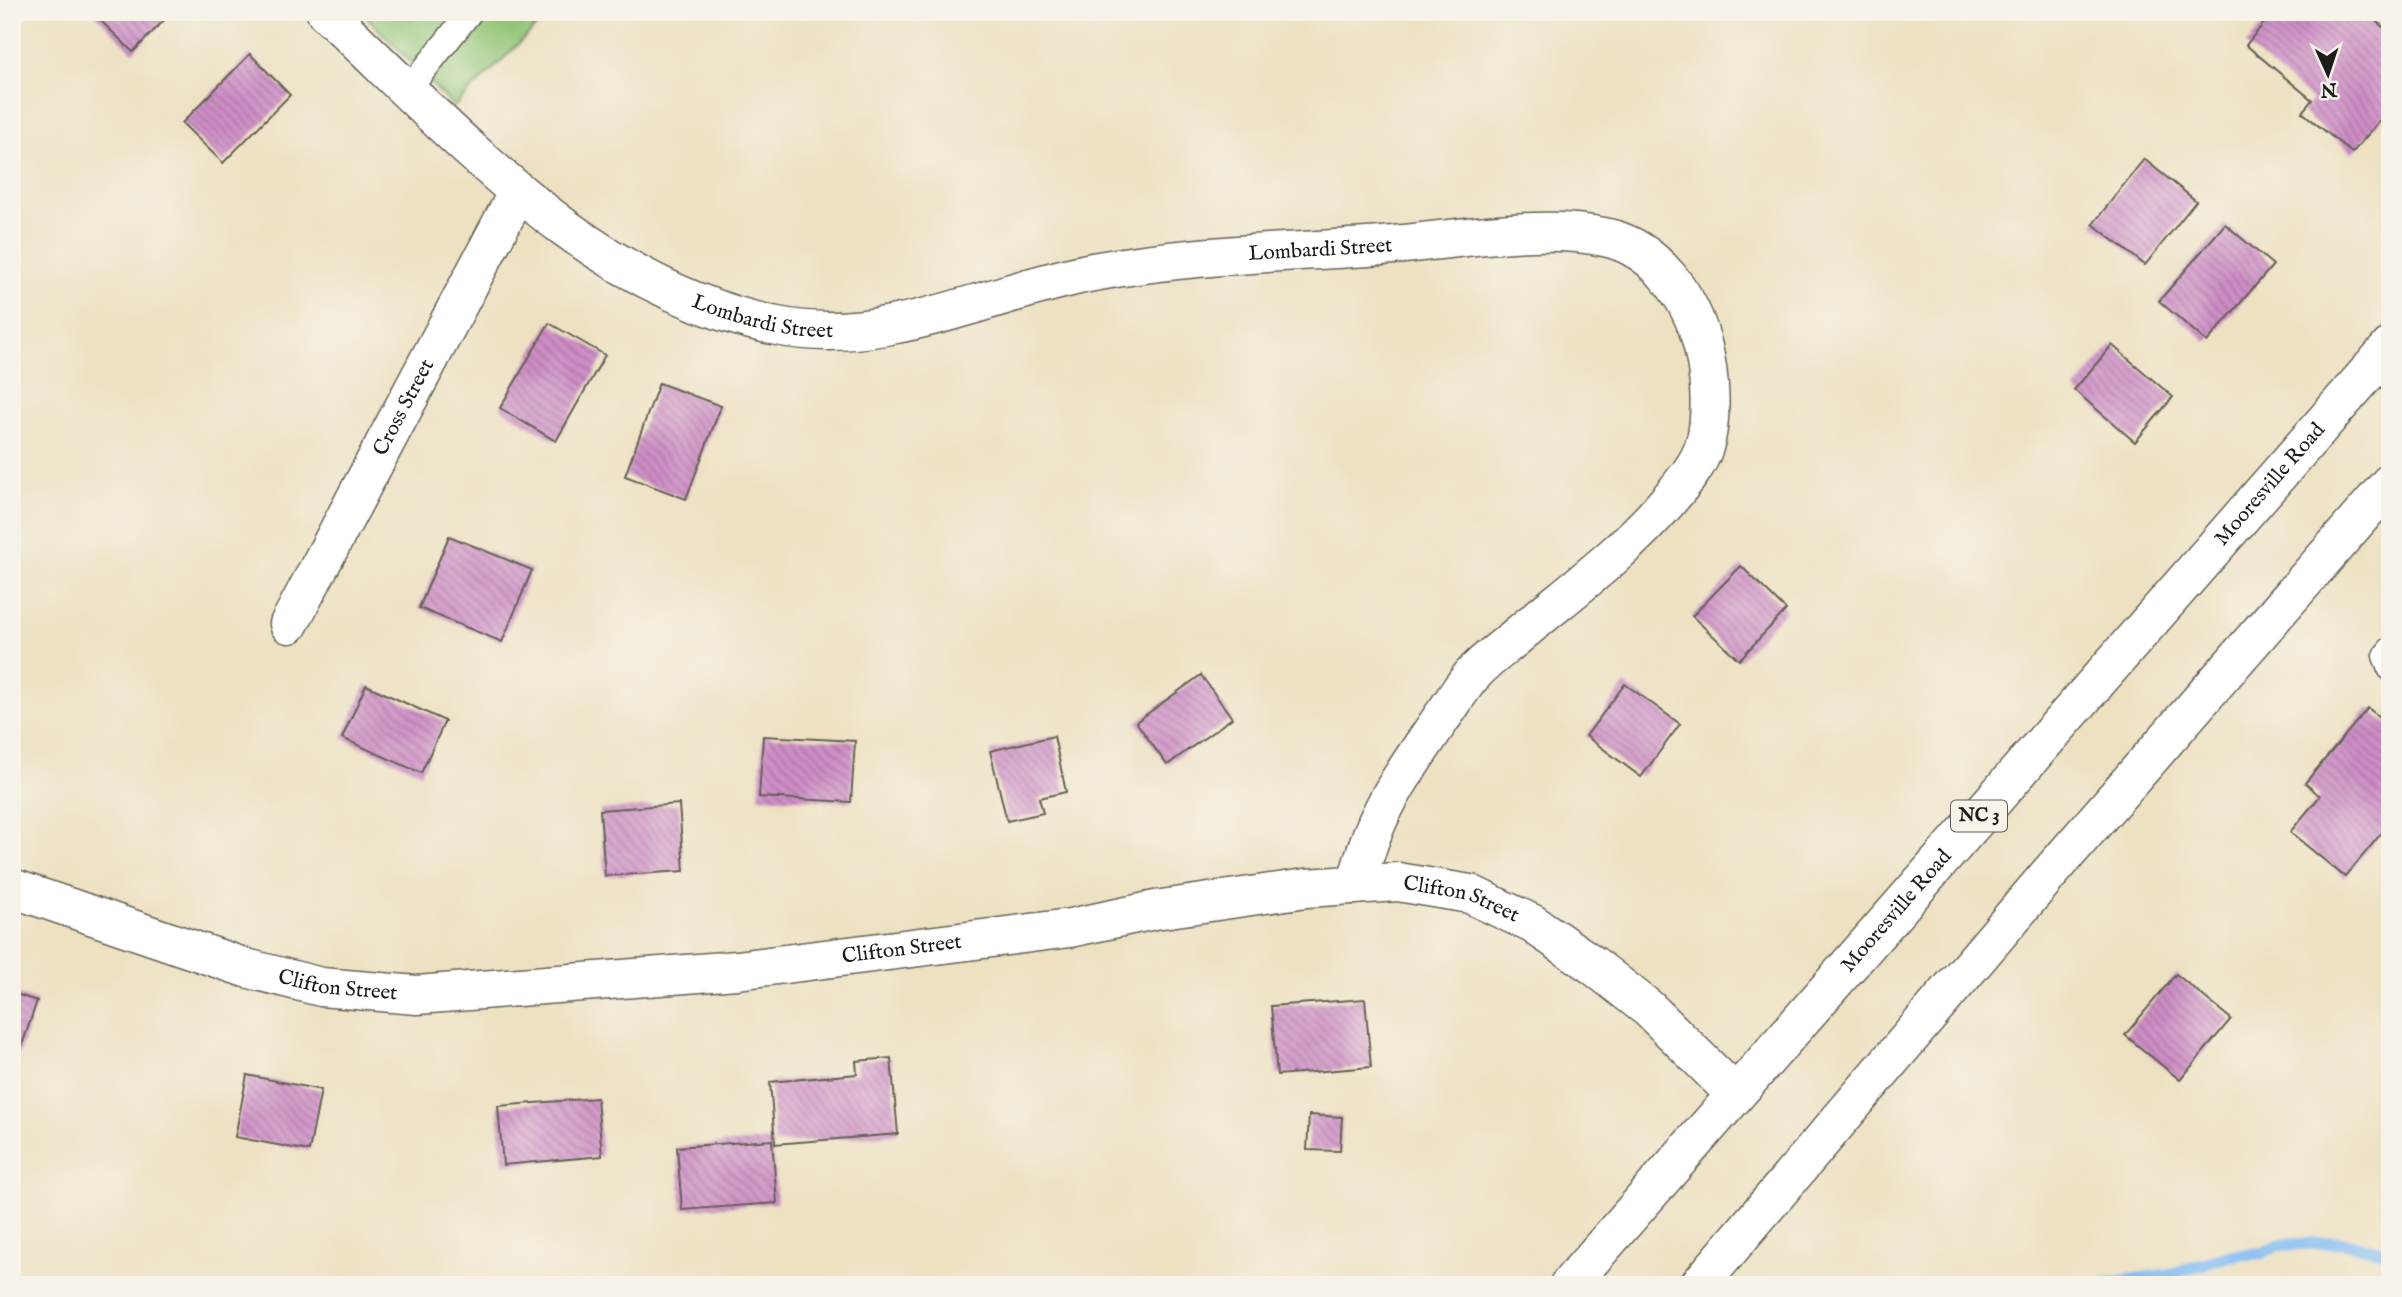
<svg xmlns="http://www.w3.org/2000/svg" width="2402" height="1297" font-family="'IM FELL English',serif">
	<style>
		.pitch { fill: #92c677; stroke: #57714a; stroke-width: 2 }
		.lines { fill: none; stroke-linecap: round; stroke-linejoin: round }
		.stream { stroke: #82bbf3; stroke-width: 12 }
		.building { fill: url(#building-back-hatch) }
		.lane-casing { stroke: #656156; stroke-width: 27 }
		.street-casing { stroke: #656156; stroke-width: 41 }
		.primary-casing { stroke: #656156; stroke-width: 41 }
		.lane { stroke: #fff; stroke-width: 24 }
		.street { stroke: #fff; stroke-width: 38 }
		.primary { stroke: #fff; stroke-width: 38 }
		.labels { text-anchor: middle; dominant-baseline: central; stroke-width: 7; stroke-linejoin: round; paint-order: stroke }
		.shield { fill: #f7f3e8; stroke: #5e5c59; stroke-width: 2 }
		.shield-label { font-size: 19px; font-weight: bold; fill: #1c1c1c }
		.street-label { font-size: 21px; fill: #1c1c1c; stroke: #f7f3e8 }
	</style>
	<defs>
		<pattern id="building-back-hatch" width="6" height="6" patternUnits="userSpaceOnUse" patternTransform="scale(1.75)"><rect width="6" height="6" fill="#ce8ec6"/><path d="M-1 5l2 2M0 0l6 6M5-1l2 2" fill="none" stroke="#a673a0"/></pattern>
	</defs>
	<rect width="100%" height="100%" fill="#f7f3e8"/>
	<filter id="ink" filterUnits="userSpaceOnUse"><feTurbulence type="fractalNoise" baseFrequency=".0143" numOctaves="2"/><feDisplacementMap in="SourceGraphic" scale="14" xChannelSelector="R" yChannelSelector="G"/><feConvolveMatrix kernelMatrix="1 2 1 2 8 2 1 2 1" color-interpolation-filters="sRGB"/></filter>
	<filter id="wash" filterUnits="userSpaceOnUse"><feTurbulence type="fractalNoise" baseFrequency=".00686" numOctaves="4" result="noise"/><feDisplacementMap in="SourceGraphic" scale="28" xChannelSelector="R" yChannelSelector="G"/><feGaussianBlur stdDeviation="1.57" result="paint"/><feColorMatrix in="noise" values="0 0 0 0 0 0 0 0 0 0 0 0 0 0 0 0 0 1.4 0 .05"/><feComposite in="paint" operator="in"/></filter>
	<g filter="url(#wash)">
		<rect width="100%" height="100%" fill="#ede1c2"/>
		<!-- pitch -->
		<polygon class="pitch" points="362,12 551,12 454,107"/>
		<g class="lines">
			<!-- stream -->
			<polyline class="stream" points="2091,1285 2171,1274 2232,1255 2263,1253 2278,1245 2341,1242 2390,1253"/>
		</g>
		<g id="blocks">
			<!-- building -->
			<g class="building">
				<polygon points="92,12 172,12 133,52"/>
				<polygon points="2273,12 2365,12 2390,33 2390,109 2352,153 2302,112 2312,100 2246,45"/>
				<polygon points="250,54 290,95 223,163 182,123"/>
				<polygon points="2144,159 2196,201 2145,265 2093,224"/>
				<polygon points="2225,224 2273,265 2207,342 2159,301"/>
				<polygon points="549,323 605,355 556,441 500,408"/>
				<polygon points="2112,345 2173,397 2135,442 2074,390"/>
				<polygon points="659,383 721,406 686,499 625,476"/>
				<polygon points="449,536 532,570 502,642 419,608"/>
				<polygon points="1741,566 1786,610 1739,660 1692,616"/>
				<polygon points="1201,675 1232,718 1167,765 1136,722"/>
				<polygon points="1625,684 1680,724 1641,777 1586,736"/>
				<polygon points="366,685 445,721 421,773 342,738"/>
				<polygon points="2368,708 2390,726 2390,823 2345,877 2290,832 2320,796 2305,783"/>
				<polygon points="763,736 855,741 851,802 759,797"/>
				<polygon points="1054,736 1066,792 1039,798 1043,813 1007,821 990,751"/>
				<polygon points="679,804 684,871 605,876 600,810"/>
				<polygon points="2176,974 2231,1019 2180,1080 2125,1035"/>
				<polygon points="12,993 37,1001 17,1060 12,1058"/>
				<polygon points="1365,999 1371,1067 1277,1075 1271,1006"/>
				<polygon points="891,1058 898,1134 775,1144 770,1082 857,1074 856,1061"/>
				<polygon points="247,1075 321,1090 309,1151 235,1137"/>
				<polygon points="597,1098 602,1156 503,1165 498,1106"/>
				<polygon points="1309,1115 1342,1117 1340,1151 1307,1150"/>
				<polygon points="772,1140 777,1203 682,1210 677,1147"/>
			</g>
		</g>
	</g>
	<g filter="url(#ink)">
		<use href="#blocks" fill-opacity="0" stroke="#656156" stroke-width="2"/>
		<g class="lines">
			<defs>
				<g id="lane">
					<polyline points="408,90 470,12"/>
					<polyline points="2390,650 2385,656 2390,668"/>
				</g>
				<g id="street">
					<path id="s1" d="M326,12C459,137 590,289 777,326C885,348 989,292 1093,272C1189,254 1285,253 1382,246C1449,241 1538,223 1604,237C1656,247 1692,299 1703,347C1710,376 1713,418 1704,447C1697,468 1681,485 1667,502C1624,553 1568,593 1517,636C1503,648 1487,659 1475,672C1462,685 1453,703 1442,717C1418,753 1389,791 1373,832C1366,849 1361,867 1356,885"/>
					<path id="s2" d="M289,624L518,192"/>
					<path id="s3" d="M12,888L246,968L321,987L417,995L737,970L1070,928L1155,910L1306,888L1398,882L1470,894L1533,924L1593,965L1649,1009L1735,1094"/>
				</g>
				<g id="primary">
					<path id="s4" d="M1569,1285L2390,347"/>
					<polyline points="1699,1285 2049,874 2390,483"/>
				</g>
			</defs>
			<!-- lane casing -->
			<use href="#lane" class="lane-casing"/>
			<!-- street casing -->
			<use href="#street" class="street-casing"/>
			<!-- primary casing -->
			<use href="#primary" class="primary-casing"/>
			<!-- lane -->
			<use href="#lane" class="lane"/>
			<!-- street -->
			<use href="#street" class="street"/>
			<!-- primary -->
			<use href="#primary" class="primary"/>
		</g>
	</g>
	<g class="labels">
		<!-- shield labels -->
		<rect class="shield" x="1951" y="800.5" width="56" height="31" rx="5"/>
		<g class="shield-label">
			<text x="1979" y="816">NC 3</text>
		</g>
		<!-- street labels -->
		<g class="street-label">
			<text stroke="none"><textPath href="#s1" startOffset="1110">Lombardi Street</textPath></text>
			<text stroke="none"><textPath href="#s1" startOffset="542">Lombardi Street</textPath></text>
			<text stroke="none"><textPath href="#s2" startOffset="245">Cross Street</textPath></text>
			<text stroke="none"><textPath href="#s4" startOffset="1064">Mooresville Road</textPath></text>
			<text stroke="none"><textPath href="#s3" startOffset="1475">Clifton Street</textPath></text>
			<text stroke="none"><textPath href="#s4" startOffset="497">Mooresville Road</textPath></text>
			<text stroke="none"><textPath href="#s3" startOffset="908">Clifton Street</textPath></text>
			<text stroke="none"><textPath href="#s3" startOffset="341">Clifton Street</textPath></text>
		</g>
	</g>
	<!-- margin -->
	<rect width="2402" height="1297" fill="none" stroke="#f7f3e8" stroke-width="42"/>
	<!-- north arrow -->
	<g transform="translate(2328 74) rotate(177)" stroke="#f7f3e8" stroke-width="5" paint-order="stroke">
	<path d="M0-5L12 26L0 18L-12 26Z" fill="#1c1c1c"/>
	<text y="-10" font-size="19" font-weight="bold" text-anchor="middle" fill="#1c1c1c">N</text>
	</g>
</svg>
